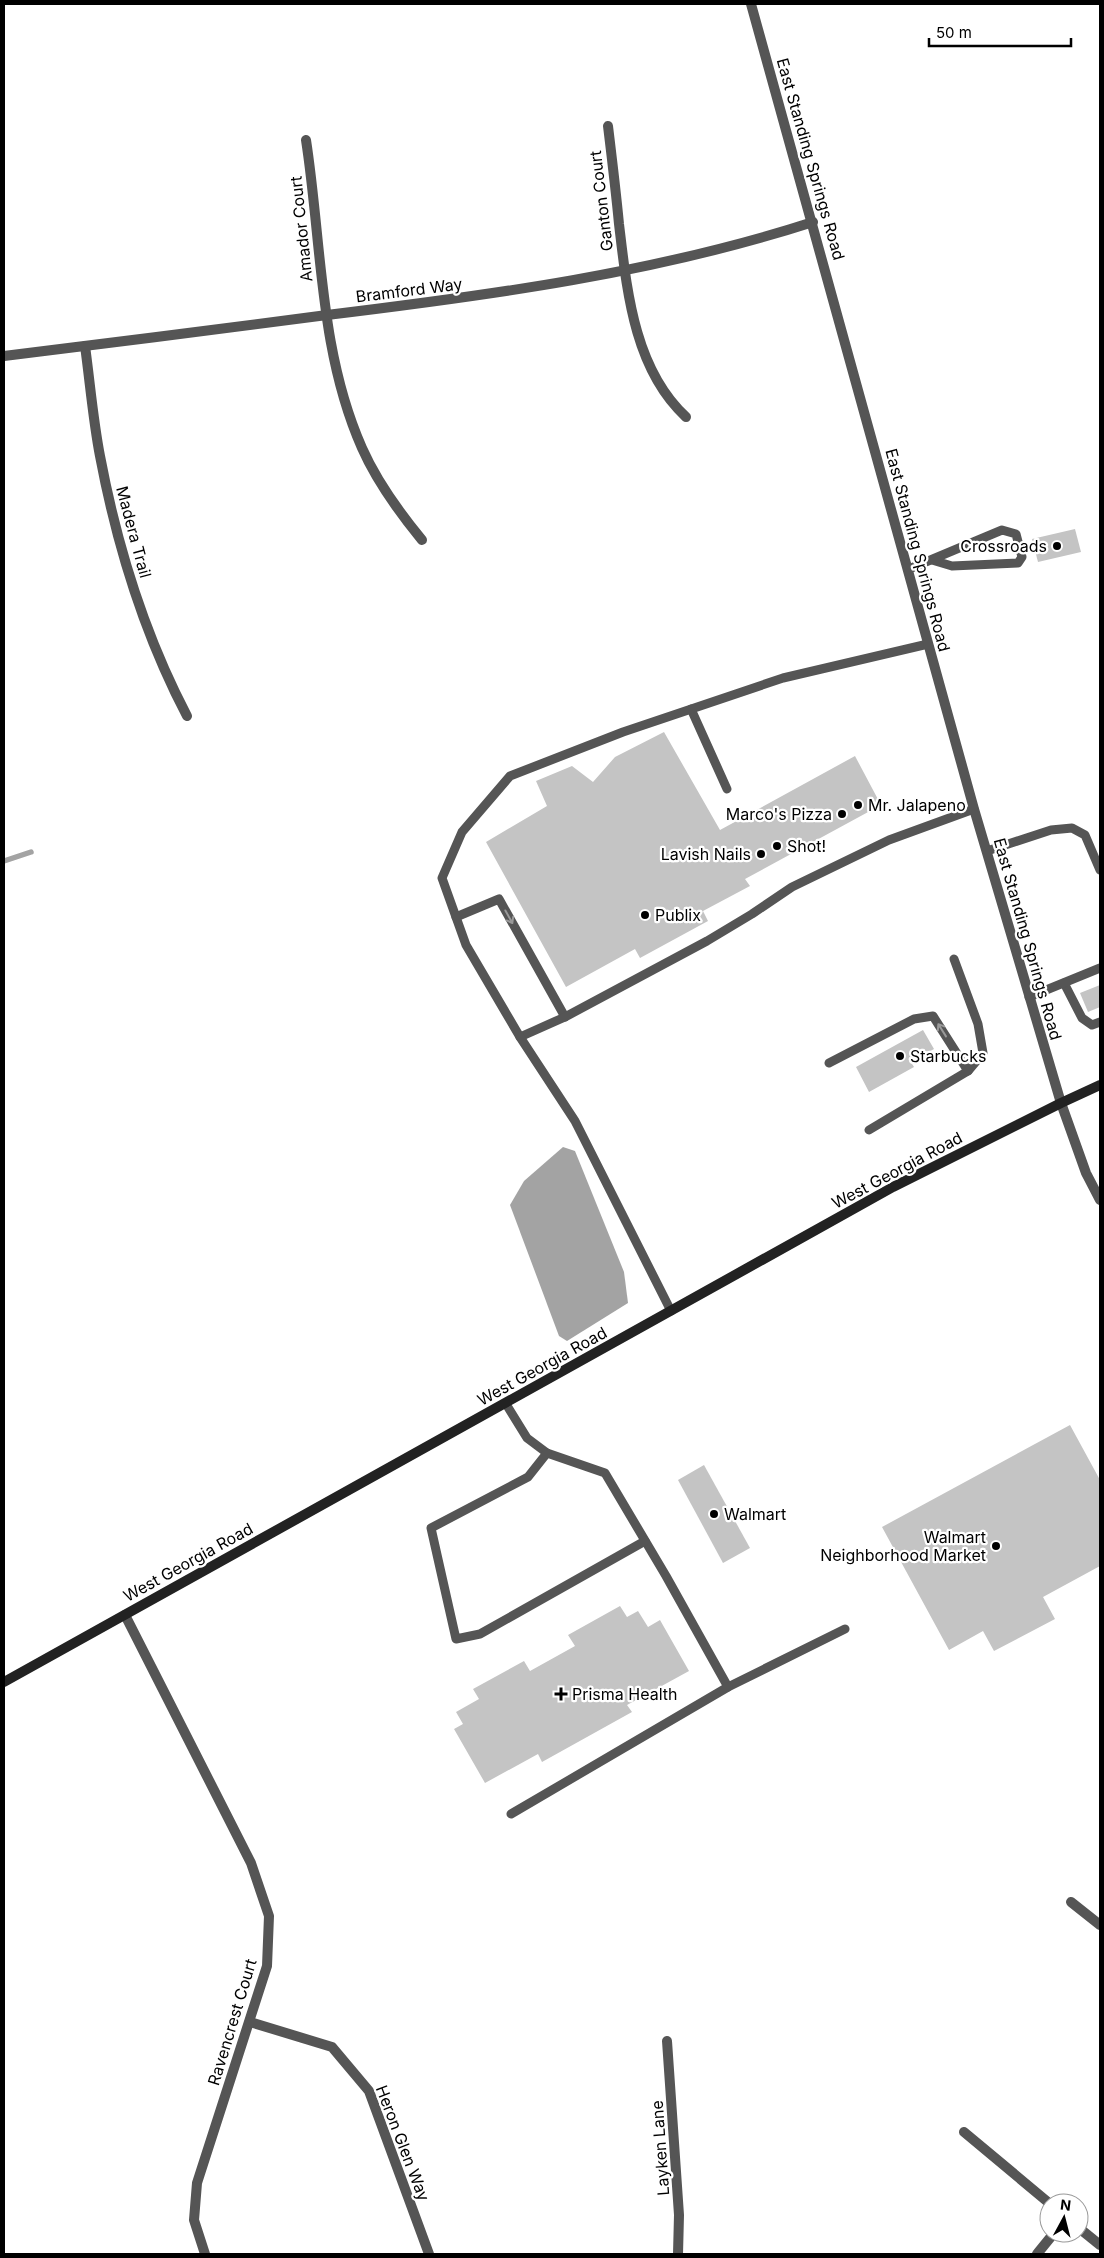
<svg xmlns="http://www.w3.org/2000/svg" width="1104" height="2258" font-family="Inter,sans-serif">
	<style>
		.water { fill: #a3a3a3 }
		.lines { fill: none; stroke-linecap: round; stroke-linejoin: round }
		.stream { stroke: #a3a3a3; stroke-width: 5.5 }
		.building { fill: #c4c4c4 }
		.service { stroke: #555; stroke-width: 9 }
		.minor { stroke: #555; stroke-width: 10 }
		.tertiary { stroke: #555; stroke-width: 10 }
		.secondary { stroke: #222; stroke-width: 10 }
		.oneway { stroke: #999 }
		.poi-dot { fill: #000; stroke: #fff; stroke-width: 2 }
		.labels { text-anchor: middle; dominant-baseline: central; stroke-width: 4.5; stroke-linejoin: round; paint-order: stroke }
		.street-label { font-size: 16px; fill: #000; stroke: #fff }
		.poi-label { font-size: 16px; fill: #000; stroke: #fff; text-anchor: start }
	</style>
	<rect width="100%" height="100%" fill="#fff"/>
	<!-- water -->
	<polygon class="water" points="563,1147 575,1151 624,1272 628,1303 567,1341 559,1336 510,1205 524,1181"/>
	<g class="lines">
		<!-- stream -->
		<polyline class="stream" points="4,861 31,852"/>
	</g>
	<!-- building -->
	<g class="building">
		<polygon points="1075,529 1081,552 1038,562 1032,539"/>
		<polygon points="664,732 720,830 855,756 881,805 745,879 750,886 703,911 708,921 640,958 635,949 566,987 486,842 547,806 536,781 572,766 593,782 615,757"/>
		<polygon points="1100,985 1100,1007 1088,1012 1080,993"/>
		<polygon points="923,1030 934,1049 911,1062 914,1067 869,1092 856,1067"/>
		<polygon points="1070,1425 1100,1480 1100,1566 1043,1597 1055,1619 994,1651 983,1631 949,1650 882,1527"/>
		<polygon points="704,1465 750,1548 723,1563 678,1480"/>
		<polygon points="620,1606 627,1617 638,1611 648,1627 660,1620 689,1671 627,1705 632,1712 542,1762 538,1754 485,1783 454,1729 463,1724 456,1712 479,1699 473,1689 524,1661 530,1671 575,1646 568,1635"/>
	</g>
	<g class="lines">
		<!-- service -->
		<g class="service">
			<polyline points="909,569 1002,530 1016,534 1022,557 1018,563 952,566 932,560"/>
			<polyline points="691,709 727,789"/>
			<polyline points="987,851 1051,830 1072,828 1085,835 1100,870"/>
			<polyline points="456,917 499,899 565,1017"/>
			<polyline points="1064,983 1082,1018 1092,1025 1100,1022"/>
			<polyline points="1029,997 1100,968"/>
			<polyline points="520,1037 565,1017 707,941 752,914 792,887 889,840 974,809"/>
			<polyline points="829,1063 914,1019 933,1016 968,1071"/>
			<polyline points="869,1130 968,1071 983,1053 978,1024 954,959"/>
			<polyline points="671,1311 575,1121 520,1037 466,945 442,878 462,832 510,776 623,732 783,678 928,644"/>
			<polyline points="506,1404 527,1438 547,1453 605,1473 666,1576 728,1687 845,1629"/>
			<polyline points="547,1453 528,1477 431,1528 456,1639 480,1634 645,1541"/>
			<polyline points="511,1814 728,1687"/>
		</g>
		<!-- minor -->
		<g class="minor">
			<path d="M608,126C612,159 616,192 619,224C627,291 634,369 686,417"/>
			<path d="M306,140C322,244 319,351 362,448C377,482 399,512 422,540"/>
			<path d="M85,346C90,382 93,420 100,456C117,546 144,634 187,716"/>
			<path d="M4,356C112,343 219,329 327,315C492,295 655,273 813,222"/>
			<polyline points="125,1615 251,1863 269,1916 267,1966 197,2183 194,2220 205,2254"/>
			<polyline points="1071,1902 1100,1925"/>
			<polyline points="250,2022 332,2047 369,2091 429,2254"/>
			<polyline points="667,2041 679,2215 678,2254"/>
			<polyline points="964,2132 1049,2203"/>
			<polyline points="1079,2228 1100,2245"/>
			<polyline points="1037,2254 1054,2233"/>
		</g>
		<!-- tertiary -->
		<polyline class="tertiary" points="751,4 974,809 1061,1103 1086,1173 1100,1200"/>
		<!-- secondary -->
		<polyline class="secondary" points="4,1682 893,1187 1061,1103 1100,1085"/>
	</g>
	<!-- one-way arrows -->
	<defs><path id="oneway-shaft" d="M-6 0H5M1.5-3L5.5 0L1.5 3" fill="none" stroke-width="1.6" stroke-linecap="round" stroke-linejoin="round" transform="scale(1.25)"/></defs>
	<g class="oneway">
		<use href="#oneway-shaft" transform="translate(509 917) rotate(61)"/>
		<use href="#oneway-shaft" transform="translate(942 1030) rotate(-122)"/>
	</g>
	<!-- markers -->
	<g class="poi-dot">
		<circle cx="1057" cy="546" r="5"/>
		<circle cx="858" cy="805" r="5"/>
		<circle cx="842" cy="814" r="5"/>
		<circle cx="777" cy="846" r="5"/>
		<circle cx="761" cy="854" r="5"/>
		<circle cx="645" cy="915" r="5"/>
		<circle cx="900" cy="1056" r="5"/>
		<circle cx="714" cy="1514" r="5"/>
		<circle cx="996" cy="1546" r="5"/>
		<path d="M558.5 1686.5h5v5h5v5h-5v5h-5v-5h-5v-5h5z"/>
	</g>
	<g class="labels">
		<!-- street labels -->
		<g class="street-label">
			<text transform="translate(811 159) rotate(74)">East Standing Springs Road</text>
			<text transform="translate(601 201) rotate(-97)">Ganton Court</text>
			<text transform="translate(301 229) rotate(-96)">Amador Court</text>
			<text transform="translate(409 290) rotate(-7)">Bramford Way</text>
			<text transform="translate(134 532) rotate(75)">Madera Trail</text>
			<text transform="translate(918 550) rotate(75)">East Standing Springs Road</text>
			<text transform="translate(1028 939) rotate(74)">East Standing Springs Road</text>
			<text transform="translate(897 1170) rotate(-28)">West Georgia Road</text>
			<text transform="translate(542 1366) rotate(-29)">West Georgia Road</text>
			<text transform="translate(188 1562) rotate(-29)">West Georgia Road</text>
			<text transform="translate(232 2022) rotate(-73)">Ravencrest Court</text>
			<text transform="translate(403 2143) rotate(69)">Heron Glen Way</text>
			<text transform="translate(660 2148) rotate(-94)">Layken Lane</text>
		</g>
		<!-- poi labels -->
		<g class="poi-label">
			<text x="1047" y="546" text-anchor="end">Crossroads</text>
			<text x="868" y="805">Mr. Jalapeno</text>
			<text x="832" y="814" text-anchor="end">Marco's Pizza</text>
			<text x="787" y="846">Shot!</text>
			<text x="751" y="854" text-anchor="end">Lavish Nails</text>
			<text x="655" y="915">Publix</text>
			<text x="910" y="1056">Starbucks</text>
			<text x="724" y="1514">Walmart</text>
			<text x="986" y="1537" text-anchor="end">Walmart<tspan x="986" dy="18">Neighborhood Market</tspan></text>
			<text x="572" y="1694">Prisma Health</text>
		</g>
	</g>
	<!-- border -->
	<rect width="1104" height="2258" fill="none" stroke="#000000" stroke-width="10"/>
	<!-- north arrow -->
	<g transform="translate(1064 2218) rotate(7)"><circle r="24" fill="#ffffff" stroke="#999999"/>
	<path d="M0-4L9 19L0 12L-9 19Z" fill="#000000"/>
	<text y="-8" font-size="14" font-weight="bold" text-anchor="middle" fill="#000000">N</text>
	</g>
	<!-- scale -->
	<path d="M929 38v8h142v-8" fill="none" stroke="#000000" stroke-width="2.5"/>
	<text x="936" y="38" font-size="15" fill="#000000" stroke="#ffffff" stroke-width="4" paint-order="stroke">50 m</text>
</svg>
